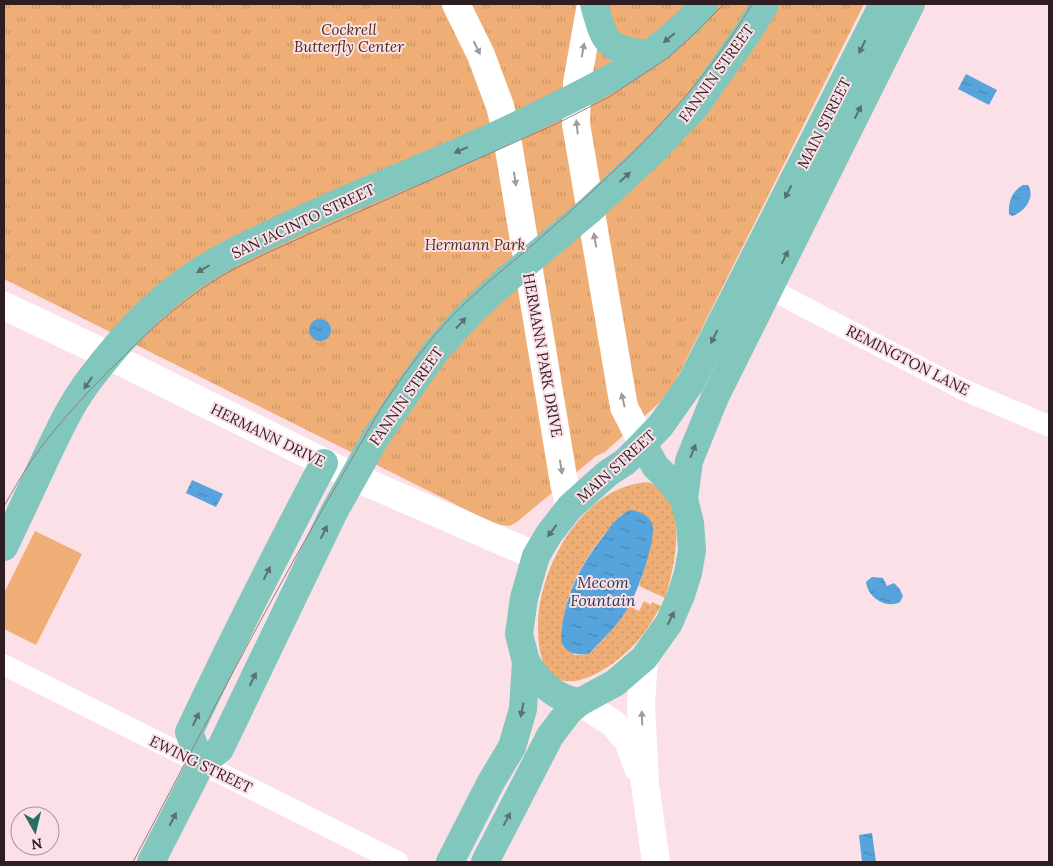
<svg xmlns="http://www.w3.org/2000/svg" width="1053" height="866" font-family="Lora,serif">
	<style>
		.grass { fill: url(#grass-dots) }
		.park { fill: url(#park-tufts) }
		.pitch { fill: #eeae75 }
		.water { fill: url(#water-ripples) }
		.lines { fill: none; stroke-linecap: round; stroke-linejoin: round }
		.street { stroke: #fff; stroke-width: 21 }
		.secondary { stroke: #fff; stroke-width: 28 }
		.primary { stroke: #81c7be; stroke-width: 28 }
		.tram { stroke: #947e83; stroke-width: 1 }
		.oneway { fill: #587270 }
		.oneway2 { fill: #a19a9c }
		.labels { text-anchor: middle; dominant-baseline: central; stroke-width: 4; stroke-linejoin: round; paint-order: stroke }
		.park-label { font-size: 15px; font-style: italic; fill: #4c3016; stroke: #fce0e7 }
		.street-label { font-size: 15px; fill: #2e1e22; stroke: #fce0e7 }
		.water-label { font-size: 16px; font-style: italic; fill: #1a3b53; stroke: #fce0e7 }
	</style>
	<defs>
		<pattern id="grass-dots" width="8" height="8" patternUnits="userSpaceOnUse" patternTransform="scale(1.25)"><rect width="8" height="8" fill="#eeae75"/><path d="M2 2h.1M6 6h.1" fill="none" stroke="#cc9565" stroke-width="1.8" stroke-linecap="round"/></pattern>
		<pattern id="park-tufts" width="24" height="20" patternUnits="userSpaceOnUse" patternTransform="scale(1.25)"><rect width="24" height="20" fill="#eeae75"/><path d="M3 7l-1-3M5 7V3M7 7l1-3M15 17l-1-3M17 17v-4M19 17l1-3" fill="none" stroke="#cc9565"/></pattern>
		<pattern id="water-ripples" width="26" height="14" patternUnits="userSpaceOnUse" patternTransform="scale(1.25)"><rect width="26" height="14" fill="#56a4db"/><path d="M2 4q2-2 4 0t4 0M15 11q2-2 4 0t4 0" fill="none" stroke="#4885b1"/></pattern>
	</defs>
	<rect width="100%" height="100%" fill="#fce0e7"/>
	<!-- grass -->
	<path class="grass" d="M648,482C691,497 675,566 665,598L639,586L648,553L623,513C589,549 558,594 563,646L575,655L589,654L605,638L629,606L639,611L644,601L651,605L652,602L661,606C652,621 644,635 632,647C613,666 565,702 545,666C538,653 538,635 538,621C541,563 584,486 648,482Z"/>
	<!-- park -->
	<polygon class="park" points="4,4 864,4 674,384 659,403 605,452 596,456 517,522 509,526 495,524 4,279"/>
	<!-- pitch -->
	<polygon class="pitch" points="35,531 82,554 36,645 4,629 4,593"/>
	<!-- water -->
	<g class="water">
		<polygon points="966,74 997,90 989,105 958,89"/>
		<path d="M1023,185H1028C1036,197 1024,213 1012,216L1009,214C1008,202 1012,191 1023,185Z"/>
		<circle cx="320" cy="330" r="11"/>
		<polygon points="192,480 223,494 216,507 186,493"/>
		<path d="M630,510C640,511 652,516 653,528C654,545 638,591 629,606C619,624 603,639 589,654C576,655 566,654 561,641C563,598 579,567 605,534C612,524 619,515 630,510Z"/>
		<path d="M872,577L883,578L887,586L894,583L899,588L903,596L900,602C886,609 868,598 866,582Z"/>
		<polygon points="872,833 876,862 862,862 859,835"/>
	</g>
	<g class="lines">
		<!-- street -->
		<g class="street">
			<polyline points="770,286 785,297 962,389 1049,426"/>
			<polyline points="4,665 398,862"/>
		</g>
		<!-- secondary -->
		<g class="secondary">
			<polyline points="456,4 481,55 500,106 506,131 564,483 570,507"/>
			<polyline points="591,4 577,83 576,124 624,407 643,444"/>
			<polyline points="4,306 91,347 354,477 536,556"/>
			<polyline points="644,658 641,704 645,784 656,862"/>
			<polyline points="580,702 614,724 628,741 638,768"/>
		</g>
		<!-- primary -->
		<g class="primary">
			<path d="M594,4C605,43 605,49 648,54"/>
			<polyline points="643,444 655,466 669,480 684,499"/>
			<path d="M4,547C17,520 30,492 43,464C57,435 70,405 90,379C118,342 155,301 194,275C222,256 253,242 283,228C364,189 448,160 528,120C593,88 656,61 704,4"/>
			<path d="M526,662C539,682 555,699 580,702"/>
			<path d="M201,764L189,732C232,641 277,552 324,463"/>
			<polyline points="151,862 201,764 220,749 334,512 376,437 435,352 473,310 505,281 590,210 653,151 695,107 749,31 765,4"/>
			<polyline points="450,862 491,782 512,747 523,709 526,662 519,634 524,598 536,556 549,534 570,507 608,473 625,462 643,444 661,425 690,384 883,4"/>
			<polyline points="485,862 550,736 569,711 580,702 615,683 644,658 669,623 681,595 688,573 692,550 690,523 684,499 689,461 715,397 911,4"/>
		</g>
		<!-- tram -->
		<g class="tram">
			<path d="M4,506C14,489 24,471 36,454C61,420 91,388 122,358C155,325 190,293 232,270C244,264 257,258 269,252L558,123L609,97L669,57L694,34L724,4"/>
			<path d="M133,862C196,743 257,623 324,507C343,475 361,442 380,410C396,384 415,360 434,336C463,301 502,271 537,241C617,170 698,97 752,4"/>
		</g>
	</g>
	<!-- one-way arrows -->
	<defs><path id="oneway-solid" d="M-6-.8H1V-3.2L6.5 0L1 3.2V.8H-6Z" transform="scale(1.25)"/></defs>
	<g class="oneway">
		<use href="#oneway-solid" transform="translate(669 38) rotate(140)"/>
		<use href="#oneway-solid" transform="translate(862 47) rotate(116)"/>
		<use href="#oneway-solid" transform="translate(858 112) rotate(-63)"/>
		<use href="#oneway-solid" transform="translate(461 150) rotate(157)"/>
		<use href="#oneway-solid" transform="translate(625 177) rotate(-43)"/>
		<use href="#oneway-solid" transform="translate(788 192) rotate(117)"/>
		<use href="#oneway-solid" transform="translate(785 257) rotate(-64)"/>
		<use href="#oneway-solid" transform="translate(203 269) rotate(150)"/>
		<use href="#oneway-solid" transform="translate(461 323) rotate(-47)"/>
		<use href="#oneway-solid" transform="translate(714 337) rotate(117)"/>
		<use href="#oneway-solid" transform="translate(88 383) rotate(125)"/>
		<use href="#oneway-solid" transform="translate(693 451) rotate(-68)"/>
		<use href="#oneway-solid" transform="translate(552 531) rotate(126)"/>
		<use href="#oneway-solid" transform="translate(324 532) rotate(-64)"/>
		<use href="#oneway-solid" transform="translate(267 573) rotate(-63)"/>
		<use href="#oneway-solid" transform="translate(671 618) rotate(-64)"/>
		<use href="#oneway-solid" transform="translate(253 679) rotate(-64)"/>
		<use href="#oneway-solid" transform="translate(522 710) rotate(101)"/>
		<use href="#oneway-solid" transform="translate(196 719) rotate(-65)"/>
		<use href="#oneway-solid" transform="translate(173 819) rotate(-63)"/>
		<use href="#oneway-solid" transform="translate(507 819) rotate(-62)"/>
	</g>
	<g class="oneway2">
		<use href="#oneway-solid" transform="translate(477 48) rotate(64)"/>
		<use href="#oneway-solid" transform="translate(583 50) rotate(-80)"/>
		<use href="#oneway-solid" transform="translate(577 127) rotate(-96)"/>
		<use href="#oneway-solid" transform="translate(515 179) rotate(81)"/>
		<use href="#oneway-solid" transform="translate(595 240) rotate(-100)"/>
		<use href="#oneway-solid" transform="translate(623 400) rotate(-103)"/>
		<use href="#oneway-solid" transform="translate(561 467) rotate(81)"/>
		<use href="#oneway-solid" transform="translate(642 718) rotate(-92)"/>
	</g>
	<g class="labels">
		<!-- park labels -->
		<g class="park-label">
			<text x="349" y="29">Cockrell<tspan x="349" dy="17">Butterfly Center</tspan></text>
			<text x="475" y="244">Hermann Park</text>
		</g>
		<!-- street labels -->
		<g class="street-label">
			<text transform="translate(716 73) rotate(-54)">FANNIN STREET</text>
			<text transform="translate(824 123) rotate(-63)">MAIN STREET</text>
			<text transform="translate(303 221) rotate(-25)">SAN JACINTO STREET</text>
			<text transform="translate(543 355) rotate(80)">HERMANN PARK DRIVE</text>
			<text transform="translate(908 360) rotate(27)">REMINGTON LANE</text>
			<text transform="translate(406 396) rotate(-55)">FANNIN STREET</text>
			<text transform="translate(268 435) rotate(26)">HERMANN DRIVE</text>
			<text transform="translate(616 466) rotate(-42)">MAIN STREET</text>
			<text transform="translate(201 764) rotate(26)">EWING STREET</text>
		</g>
		<!-- water labels -->
		<g class="water-label">
			<text x="603" y="582">Mecom<tspan x="603" dy="18">Fountain</tspan></text>
		</g>
	</g>
	<!-- border -->
	<rect width="1053" height="866" fill="none" stroke="#2e1e22" stroke-width="10"/>
	<!-- north arrow -->
	<g transform="translate(35 831) rotate(172)"><circle r="24" fill="#fce0e7" stroke="#aa9298"/>
	<path d="M0-4L9 19L0 12L-9 19Z" fill="#276e63"/>
	<text y="-8" font-size="14" font-weight="bold" text-anchor="middle" fill="#2e1e22">N</text>
	</g>
</svg>
